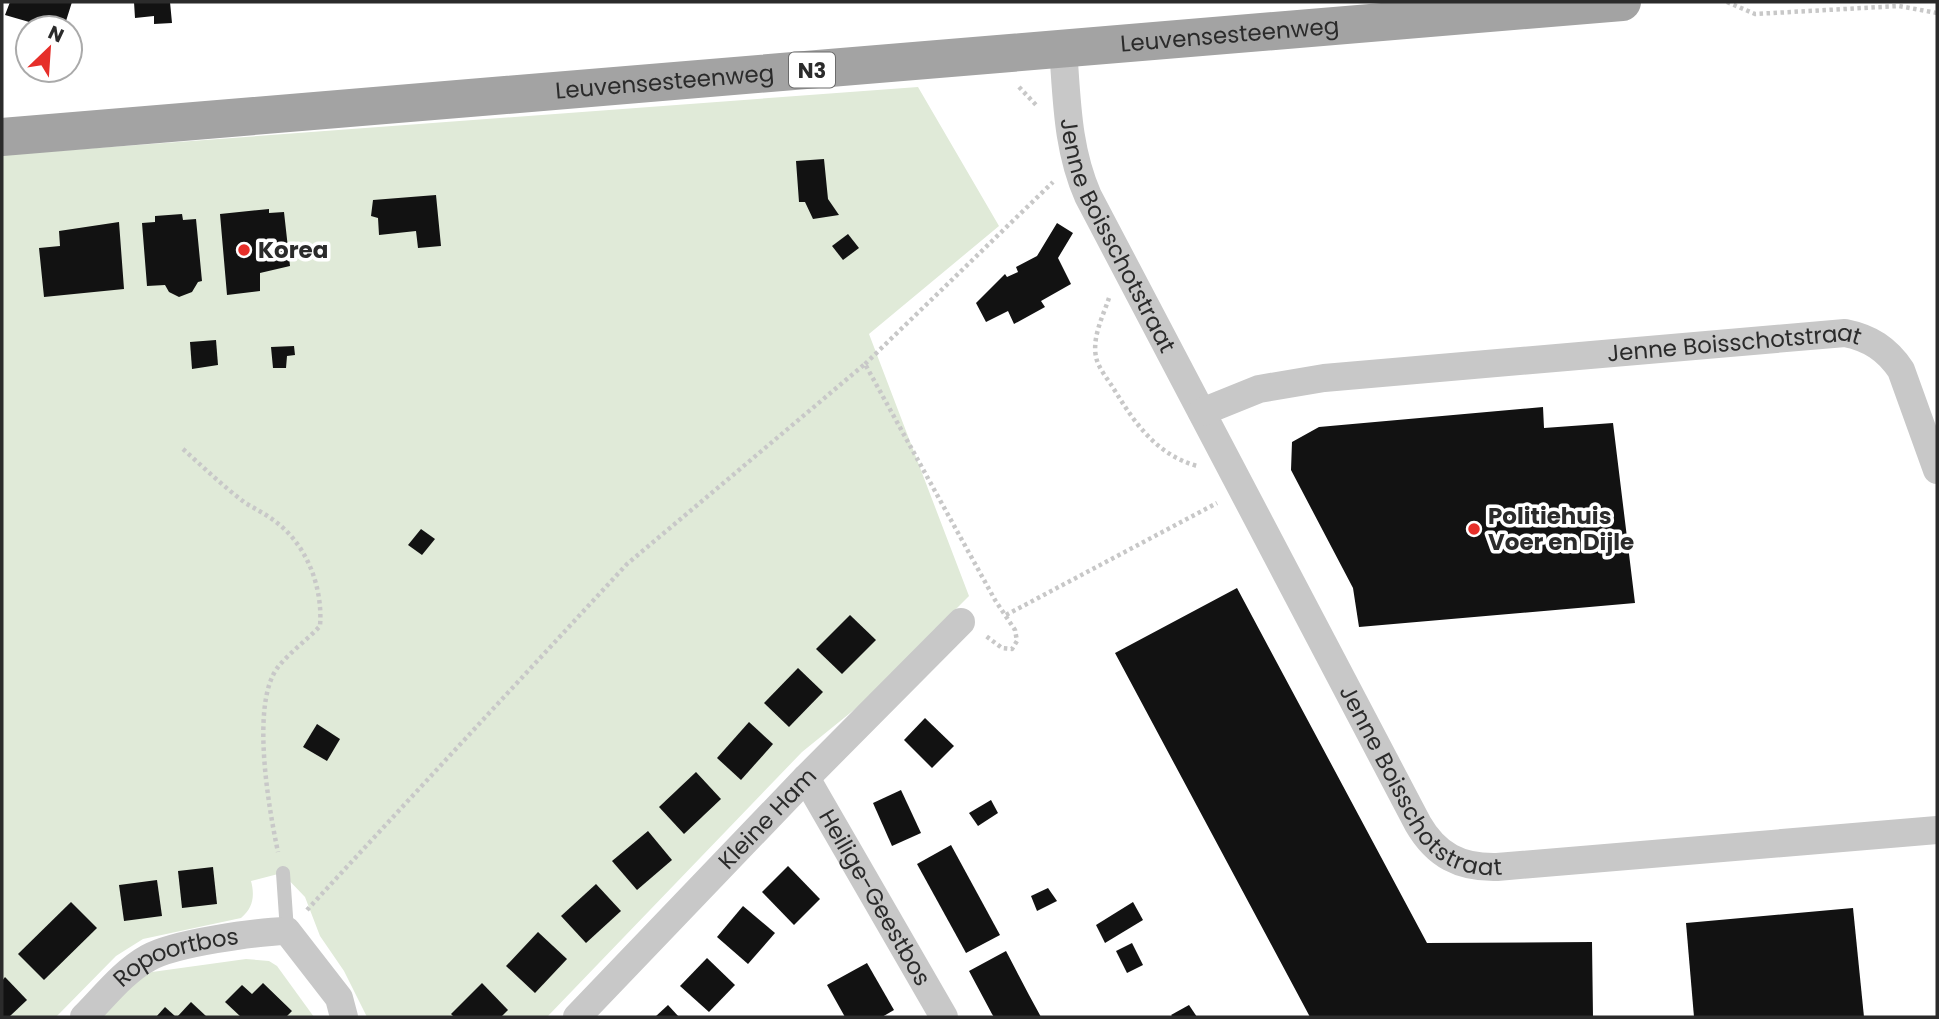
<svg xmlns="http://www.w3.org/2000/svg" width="1939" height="1019" font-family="Poppins,sans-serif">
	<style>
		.green { fill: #e0ead8 }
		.building { fill: #121212 }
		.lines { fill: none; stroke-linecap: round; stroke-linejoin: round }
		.path { stroke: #c8c8c8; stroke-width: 4.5; stroke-dasharray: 3.5 3.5; stroke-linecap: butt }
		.lane { stroke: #c8c8c8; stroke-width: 14 }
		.street { stroke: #c8c8c8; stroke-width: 28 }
		.primary { stroke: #a3a3a3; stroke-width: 38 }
		.poi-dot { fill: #e62f2a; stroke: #fff; stroke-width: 2.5 }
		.labels { text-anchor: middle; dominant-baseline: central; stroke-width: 7; stroke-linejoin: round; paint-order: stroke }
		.shield { fill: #fff; stroke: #6b6b6b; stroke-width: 2 }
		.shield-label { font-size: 21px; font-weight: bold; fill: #2b2b2b }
		.street-label { font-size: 23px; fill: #2b2b2b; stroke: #fff }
		.poi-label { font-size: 23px; font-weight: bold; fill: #2b2b2b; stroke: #fff; text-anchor: start }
	</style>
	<rect width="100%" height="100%" fill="#fff"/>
	<!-- green -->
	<g class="green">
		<path d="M918,87L999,226L869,334L969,596L860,705L802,752L547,1017H367L344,971L320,936L305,897L282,873L251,881C255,896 253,908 241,918L143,939L116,956L56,1017H2V155Z"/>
		<polygon points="246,959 269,961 277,966 314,1017 97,1017 139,979 152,972"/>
	</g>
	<!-- building -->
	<g class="building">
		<polygon points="10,2 72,2 66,21 46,16 43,26 5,15"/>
		<polygon points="134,2 170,2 172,23 154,24 154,16 135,18"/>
		<polygon points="824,159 828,199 839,215 813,219 805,202 799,202 796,161"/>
		<polygon points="436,195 441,246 418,248 416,231 379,235 378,218 371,216 373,200"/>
		<polygon points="269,209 269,213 284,212 290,266 260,273 260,291 227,295 220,214"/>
		<polygon points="182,214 183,220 196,219 202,281 198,282 192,292 179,297 169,292 165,285 147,286 142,223 155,222 155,216"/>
		<polygon points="119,222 124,289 44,297 39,248 60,246 59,231"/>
		<polygon points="1057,223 1073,233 1058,258 1071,284 1041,301 1045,307 1014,324 1008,311 986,322 976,303 1005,274 1007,277 1018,272 1016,267 1037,256"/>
		<polygon points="848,234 859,248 843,260 832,246"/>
		<polygon points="216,340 218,365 192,369 190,342"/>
		<polygon points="294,346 295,355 287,356 286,368 273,368 271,347"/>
		<polygon points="1543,407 1544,428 1613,423 1635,603 1359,627 1353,588 1291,470 1292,442 1319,427"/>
		<polygon points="421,529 435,539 422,555 408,545"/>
		<polygon points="1237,588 1427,943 1592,942 1593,1017 1310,1017 1115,653"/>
		<polygon points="850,615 876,640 842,674 816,649"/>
		<polygon points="798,668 823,692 789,727 764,703"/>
		<polygon points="925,718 954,746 932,768 904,740"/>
		<polygon points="749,722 773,744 741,780 717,758"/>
		<polygon points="317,724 340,739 327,761 303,747"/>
		<polygon points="696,772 721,799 684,834 659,807"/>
		<polygon points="901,790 921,833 892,846 873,803"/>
		<polygon points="991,800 998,813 978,826 969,813"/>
		<polygon points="648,831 672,860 637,890 612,861"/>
		<polygon points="951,845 1000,935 966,953 917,864"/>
		<polygon points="788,866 820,899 794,925 762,892"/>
		<polygon points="213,867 217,904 182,908 178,871"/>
		<polygon points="157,880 162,916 124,921 119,885"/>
		<polygon points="596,884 621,911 586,943 561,916"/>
		<polygon points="1048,888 1057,901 1037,911 1031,896"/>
		<polygon points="71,902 97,928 44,980 18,954"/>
		<polygon points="1133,902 1143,920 1105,943 1096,925"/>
		<polygon points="743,906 775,933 748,964 717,937"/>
		<polygon points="1853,908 1864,1017 1694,1017 1686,923"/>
		<polygon points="538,932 567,959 535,993 506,966"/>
		<polygon points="1132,943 1143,965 1127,973 1116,951"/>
		<polygon points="1006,951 1029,995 1041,1017 994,1017 992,1014 969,971"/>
		<polygon points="707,958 735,985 709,1012 680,986"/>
		<polygon points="867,963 894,1010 882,1017 845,1017 827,985"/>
		<polygon points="5,977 27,1000 9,1017 2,1017 2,981"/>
		<polygon points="263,983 292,1011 286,1017 241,1017 225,1002 242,985 252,994"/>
		<polygon points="482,983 508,1010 501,1017 454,1017 451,1014"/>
		<polygon points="191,1002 207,1017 177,1017"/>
		<polygon points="668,1005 679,1017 655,1017"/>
		<polygon points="1189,1005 1197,1017 1173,1017 1171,1015"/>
		<polygon points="165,1007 176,1017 156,1017"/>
	</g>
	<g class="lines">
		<!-- path -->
		<g class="path">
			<polyline points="1727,2 1755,14 1899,6 1937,13"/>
			<polyline points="1019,87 1037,106"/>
			<path d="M1109,298C1103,316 1092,337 1096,357C1098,367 1106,377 1112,386C1134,422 1155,454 1197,466"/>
			<polyline points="865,364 1053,182"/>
			<path d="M183,449C203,467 223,486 244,502C255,509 266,514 276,522C308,546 323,589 320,626C307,640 289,653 278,667C250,703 269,810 278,852"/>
			<polyline points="1006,615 1217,503"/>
			<polyline points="307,910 627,564 865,364 995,600 1015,630 1017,641 1012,649 1002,648 986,636"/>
		</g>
		<!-- lane -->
		<polyline class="lane" points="283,873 287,931"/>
		<!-- street -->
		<g class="street">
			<path id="s1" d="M1063,48C1067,100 1067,148 1088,196L1418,824C1436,855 1460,868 1497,867L1937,830"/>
			<path id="s2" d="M1202,412L1259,389L1324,378L1845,333C1870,338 1887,349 1901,370L1937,470"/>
			<path id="s3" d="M806,778L944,1017"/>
			<path id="s4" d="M84,1017C104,997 123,972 148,958C174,943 256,932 287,931L339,998L344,1017"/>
			<path id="s5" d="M577,1017L806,778L961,622"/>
		</g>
		<!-- primary -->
		<path class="primary" id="s6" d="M2,137L1622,2"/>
	</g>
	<!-- markers -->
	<g class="poi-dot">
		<circle cx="244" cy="250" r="7"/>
		<circle cx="1474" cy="529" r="7"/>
	</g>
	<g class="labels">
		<!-- shield labels -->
		<rect class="shield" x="789" y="52.5" width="46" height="35" rx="5"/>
		<g class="shield-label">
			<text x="812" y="70">N3</text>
		</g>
		<!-- street labels -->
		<g class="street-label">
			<text stroke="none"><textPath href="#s6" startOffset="1232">Leuvensesteenweg</textPath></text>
			<text stroke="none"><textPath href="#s6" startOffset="665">Leuvensesteenweg</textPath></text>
			<text stroke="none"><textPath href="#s1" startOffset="198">Jenne Boisschotstraat</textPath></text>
			<text stroke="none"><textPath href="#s2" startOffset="539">Jenne Boisschotstraat</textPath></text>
			<text stroke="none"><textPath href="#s1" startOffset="833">Jenne Boisschotstraat</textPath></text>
			<text stroke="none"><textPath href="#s5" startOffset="275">Kleine Ham</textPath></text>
			<text stroke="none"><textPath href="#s3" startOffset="138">Heilige-Geestbos</textPath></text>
			<text stroke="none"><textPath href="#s4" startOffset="114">Ropoortbos</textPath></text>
		</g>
		<!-- poi labels -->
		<g class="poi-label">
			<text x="258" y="250">Korea</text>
			<text x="1488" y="516">Politiehuis<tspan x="1488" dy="26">Voer en Dijle</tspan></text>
		</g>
	</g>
	<!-- border -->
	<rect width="1939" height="1019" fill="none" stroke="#2b2b2b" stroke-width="7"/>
	<!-- north arrow -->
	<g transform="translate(49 49) rotate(25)"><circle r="33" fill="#ffffff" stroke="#aaaaaa" stroke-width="2"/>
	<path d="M0-5L12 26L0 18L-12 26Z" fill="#e62f2a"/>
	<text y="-10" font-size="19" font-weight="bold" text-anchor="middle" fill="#2b2b2b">N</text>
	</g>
</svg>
